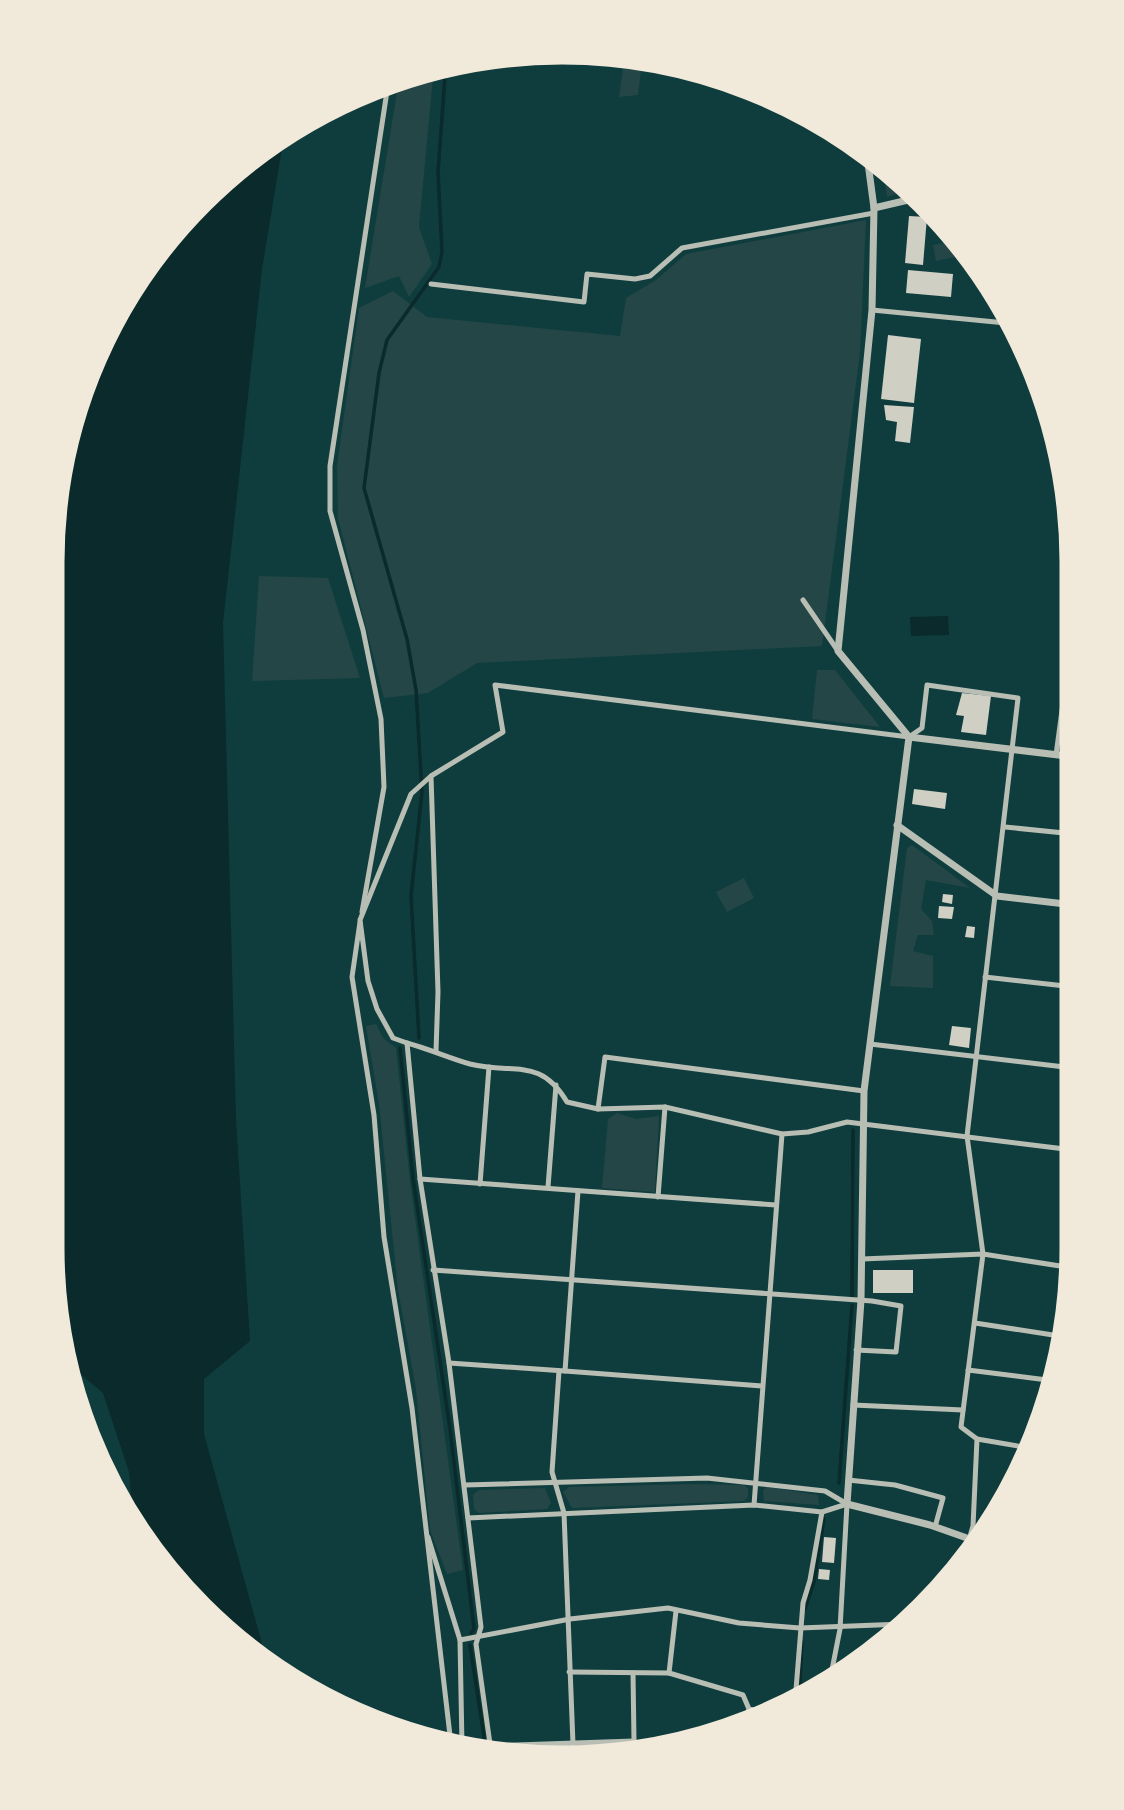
<svg xmlns="http://www.w3.org/2000/svg" width="1124" height="1810" font-family="Helvetica,sans-serif">
	<style>
		.green { fill: #244646 }
		.water { fill: #0a2a2b }
		.lines { fill: none; stroke-linecap: round; stroke-linejoin: round }
		.stream { stroke: #0a2a2b; stroke-width: 3.5 }
		.building { fill: #cfcfc3 }
		.minor { stroke: #b8beb3; stroke-width: 5 }
		.tertiary { stroke: #b8beb3; stroke-width: 7 }
		.rim { fill: none; stroke: #f1e9da; stroke-width: 9 }
	</style>
	<rect width="100%" height="100%" fill="#0f3d3e"/>
	<!-- green -->
	<g class="green">
		<polygon points="434,66 419,227 432,264 409,297 399,276 365,288 400,74"/>
		<polygon points="623,68 641,70 638,95 619,97"/>
		<polygon points="885,162 900,176 904,192 887,197 882,163"/>
		<polygon points="866,220 860,353 822,646 477,663 428,693 384,698 338,518 337,466 359,308 393,291 427,317 620,336 626,298 656,280 686,254"/>
		<polygon points="961,239 969,254 936,261 933,245"/>
		<polygon points="259,576 328,578 360,678 252,681"/>
		<polygon points="817,670 835,670 880,727 812,719"/>
		<polygon points="912,845 970,888 926,880 921,909 932,921 934,935 918,935 913,951 933,956 933,988 890,986 907,848"/>
		<polygon points="744,878 754,898 727,912 716,892"/>
		<polygon points="376,1024 383,1038 396,1048 410,1181 463,1570 447,1574 430,1530 416,1389 398,1290 379,1104 366,1026"/>
		<polygon points="617,1113 636,1119 659,1116 655,1192 602,1188 608,1119"/>
		<polygon points="694,1484 743,1485 748,1488 748,1497 744,1501 572,1508 563,1492 569,1487"/>
		<polygon points="767,1487 818,1495 819,1505 764,1501 763,1490"/>
		<polygon points="545,1488 551,1503 547,1509 479,1513 474,1509 473,1495 479,1490"/>
	</g>
	<!-- water -->
	<g class="water">
		<polygon points="285,130 262,269 223,623 236,1120 250,1341 204,1379 204,1434 269,1669 153,1561 133,1523 129,1472 103,1393 66,1362 47,1248 52,495 86,365 153,249 222,175"/>
		<polygon points="948,616 949,635 911,636 910,617"/>
	</g>
	<g class="lines">
		<!-- stream -->
		<g class="stream">
			<polyline points="419,1038 411,896 422,792 416,690 407,639 364,488 379,373 387,340 439,267 442,252 438,172 446,63"/>
			<polyline points="400,1048 413,1178 450,1429 474,1629 471,1633"/>
			<polyline points="852,1297 853,1130"/>
			<polyline points="839,1483 852,1305"/>
			<polyline points="805,1609 814,1582 824,1519"/>
			<polyline points="470,1645 486,1750"/>
			<polyline points="799,1700 802,1642"/>
		</g>
	</g>
	<!-- building -->
	<g class="building">
		<polygon points="909,216 927,217 923,265 905,263"/>
		<polygon points="908,270 953,274 951,297 906,293"/>
		<polygon points="888,335 921,339 914,403 881,399"/>
		<polygon points="884,405 914,407 910,443 895,441 897,422 886,420"/>
		<polygon points="962,693 991,696 986,735 961,732 964,716 956,715"/>
		<polygon points="914,789 947,793 945,809 912,804"/>
		<polygon points="943,894 953,895 952,904 942,902"/>
		<polygon points="939,906 954,907 952,919 938,918"/>
		<polygon points="967,926 975,927 974,938 965,937"/>
		<polygon points="952,1026 971,1028 969,1048 949,1045"/>
		<rect x="873" y="1270" width="40" height="23"/>
		<polygon points="824,1537 836,1538 834,1563 822,1562"/>
		<polygon points="819,1569 830,1570 829,1580 818,1579"/>
	</g>
	<g class="lines">
		<!-- minor -->
		<g class="minor">
			<polyline points="513,51 659,65 659,59"/>
			<polyline points="431,284 584,302 587,274 635,279 650,276 682,248 874,213"/>
			<polyline points="872,310 1016,324"/>
			<polyline points="803,600 838,651"/>
			<polyline points="1056,755 1065,688 1075,689"/>
			<polyline points="431,776 438,992 436,1051"/>
			<polyline points="1005,827 1074,834"/>
			<polyline points="362,912 384,787 381,719 363,630 330,511 330,466 389,78"/>
			<polyline points="360,922 352,977 374,1115 384,1237 412,1408 451,1744"/>
			<polyline points="985,977 1074,987"/>
			<polyline points="407,1043 393,1038 377,1009 368,981 360,920 411,794 431,776 503,732 495,685 909,737 922,728 927,685 1018,698 967,1136 983,1254 961,1427 977,1439 973,1526 960,1571"/>
			<polyline points="870,1044 1073,1068"/>
			<polyline points="598,1109 605,1057 864,1091"/>
			<polyline points="420,1179 776,1205"/>
			<polyline points="480,1184 489,1067"/>
			<polyline points="548,1187 556,1085"/>
			<polyline points="658,1197 665,1107"/>
			<polyline points="862,1259 983,1254 1073,1268"/>
			<polyline points="1067,1266 1073,1211"/>
			<polyline points="433,1270 872,1301 901,1306 896,1352 856,1350"/>
			<polyline points="975,1323 1066,1337"/>
			<polyline points="449,1363 565,1371 578,1191"/>
			<polyline points="968,1370 1055,1381"/>
			<polyline points="559,1371 552,1472 564,1513 573,1744"/>
			<polyline points="565,1371 762,1386"/>
			<polyline points="853,1405 963,1410"/>
			<polyline points="977,1439 1035,1449"/>
			<polyline points="848,1480 895,1485 943,1498 935,1527"/>
			<polyline points="465,1485 707,1478 825,1491 847,1504"/>
			<polyline points="754,1505 782,1134"/>
			<polyline points="468,1518 754,1505 822,1512 847,1504"/>
			<polyline points="428,1537 460,1640 462,1746"/>
			<polyline points="460,1640 570,1619 668,1608 739,1623 800,1628 903,1624"/>
			<polyline points="569,1672 669,1673 743,1695 749,1709 770,1714"/>
			<polyline points="633,1673 634,1741"/>
			<polyline points="669,1673 676,1611"/>
			<polyline points="829,1685 840,1629 847,1504"/>
			<polyline points="795,1702 803,1603 810,1580 822,1512"/>
			<polyline points="744,1727 749,1709"/>
			<polyline points="490,1746 634,1741 634,1751"/>
			<path d="M491,1751L476,1644L481,1627L449,1363L420,1179L407,1043C429,1049 449,1058 470,1064C513,1075 540,1056 567,1102L598,1109L665,1107L782,1134L808,1132L847,1122L1073,1150"/>
		</g>
		<!-- tertiary -->
		<g class="tertiary">
			<polyline points="866,148 874,208 872,310 838,651 909,737 1075,757"/>
			<polyline points="874,208 921,197"/>
			<polyline points="909,737 864,1091 861,1300 847,1504 930,1525 981,1543"/>
			<polyline points="897,825 997,896 1074,905"/>
		</g>
	</g>
	<!-- crop -->
	<path d="M0 0H1124V1810H0ZM562 60H562A502 502 0 0 1 1064 562V1248A502 502 0 0 1 562 1750H562A502 502 0 0 1 60 1248V562A502 502 0 0 1 562 60Z" fill="#f1e9da" fill-rule="evenodd"/>
	<path class="rim" d="M562 60H562A502 502 0 0 1 1064 562V1248A502 502 0 0 1 562 1750H562A502 502 0 0 1 60 1248V562A502 502 0 0 1 562 60Z"/>
</svg>
